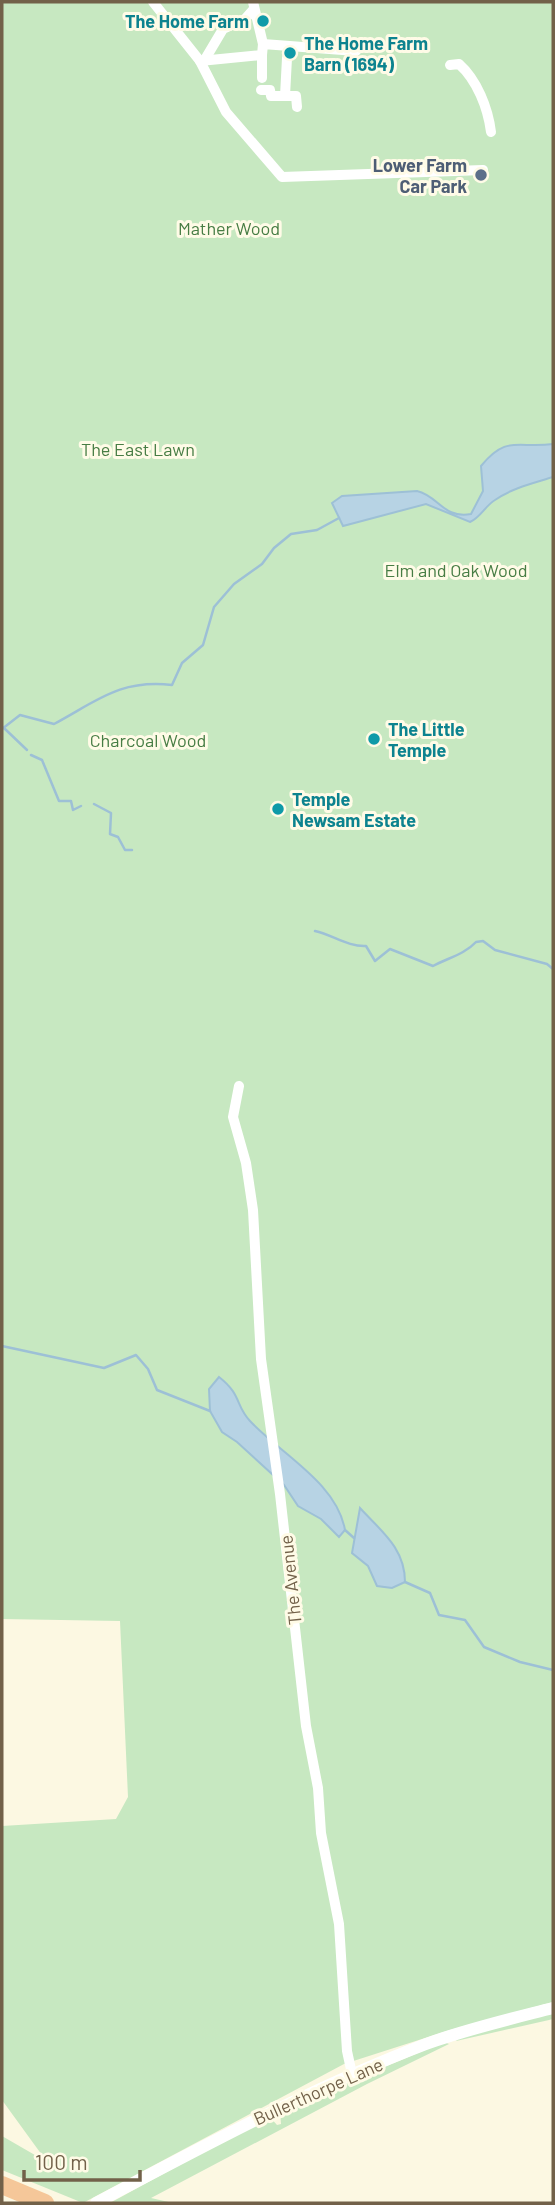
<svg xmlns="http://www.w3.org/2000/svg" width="555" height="2205" font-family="Barlow,sans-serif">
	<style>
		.green { fill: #c7e8c1 }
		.water { fill: #b7d3e4; stroke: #9dc0d6; stroke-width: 2 }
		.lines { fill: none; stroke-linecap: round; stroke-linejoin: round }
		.stream { stroke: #9dc0d6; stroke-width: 2.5 }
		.street { stroke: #fff; stroke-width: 10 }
		.secondary { stroke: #fff; stroke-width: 12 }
		.highway { stroke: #f5c799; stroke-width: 18 }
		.culture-dot { fill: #0f9aa8; stroke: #fffbe7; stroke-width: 2.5 }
		.service-dot { fill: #5c6f8a; stroke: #fffbe7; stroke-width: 2.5 }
		.labels { text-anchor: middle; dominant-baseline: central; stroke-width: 6; stroke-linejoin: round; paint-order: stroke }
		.culture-label { font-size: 18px; font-weight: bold; fill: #0d838f; stroke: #fffbe7; text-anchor: start }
		.service-label { font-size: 18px; font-weight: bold; fill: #4e5e75; stroke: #fffbe7; text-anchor: end }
		.park-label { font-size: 18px; fill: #477d44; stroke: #fffbe7 }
		.street-label { font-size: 18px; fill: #726149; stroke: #fffbe7 }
	</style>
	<rect width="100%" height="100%" fill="#fcf8e2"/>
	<!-- green -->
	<g class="green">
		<polygon points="2,2 553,2 553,2002 450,2030 344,2064 83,2203 2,2170 2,2136 47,2162 2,2100 2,1826 116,1819 128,1797 120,1621 2,1619"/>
		<polygon points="553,2012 553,2019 549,2020 456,2041 460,2036"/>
		<polygon points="444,2042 449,2044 367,2084 151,2198 173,2203 110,2203 269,2116 277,2125 281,2124 280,2111"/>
	</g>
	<!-- water -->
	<g class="water">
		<path d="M553,444V477C534,483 512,488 495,500C485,506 481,517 470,522L426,504L343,526L332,503L342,496L417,491C439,496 443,519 471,514L483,491L481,466C507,434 518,449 553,444Z"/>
		<path d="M219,1377C242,1395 235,1405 250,1421C281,1454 337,1483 345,1530L339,1537L321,1519L298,1506L284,1485L237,1442L222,1432L210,1411L209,1389Z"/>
		<path d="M360,1508C381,1531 405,1548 405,1582L392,1588L377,1586L368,1566L352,1553Z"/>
	</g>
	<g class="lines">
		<!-- stream -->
		<g class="stream">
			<path d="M2,729L20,715L54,724C97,701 120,679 172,685L182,663L203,645L214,607L234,584L262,564L274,548L291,534L317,530L339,518"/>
			<polyline points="5,729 27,750"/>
			<polyline points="31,755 42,760 59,801 71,801 73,810 81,806"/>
			<polyline points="94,804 111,813 110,834 118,837 125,850 132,850"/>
			<path d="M315,931C333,935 348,947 366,946L375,961L390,949L433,966C448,958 465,954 476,942L483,941L495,950L547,964L553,969"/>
			<polyline points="2,1346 104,1368 136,1355 148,1369 157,1390 210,1411"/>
			<polyline points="345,1530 354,1538"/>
			<polyline points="405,1582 430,1593 439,1615 465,1620 484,1647 520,1662 553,1670"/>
		</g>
		<!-- street -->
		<g class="street">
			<polyline points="153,2 200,61 226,112 282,177 483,170"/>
			<polyline points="253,2 263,44"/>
			<polyline points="200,61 262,55 263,44 356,51"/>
			<polyline points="204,61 223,29 245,19 253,10"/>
			<path d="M450,65L459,64C477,80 488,108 491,132"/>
			<polyline points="262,78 262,55"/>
			<polyline points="261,90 270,90 271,96 285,96 287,58"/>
			<polyline points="285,96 296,96 297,107"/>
			<polyline points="239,1086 233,1117 246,1163 253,1210 261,1359 280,1494 306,1726 318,1788 321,1833 339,1924 347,2051 352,2074"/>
		</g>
		<!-- secondary -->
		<path class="secondary" d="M96,2203C204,2146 311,2088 426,2044C467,2029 510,2019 553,2008"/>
		<!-- highway -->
		<polyline class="highway" points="2,2185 45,2203"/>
	</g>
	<!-- markers -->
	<g class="culture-dot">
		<circle cx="263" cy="21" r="7"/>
		<circle cx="290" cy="53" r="7"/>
		<circle cx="374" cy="739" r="7"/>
		<circle cx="278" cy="809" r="7"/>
	</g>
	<circle class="service-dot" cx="481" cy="175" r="7"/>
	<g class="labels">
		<!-- culture labels -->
		<g class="culture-label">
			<text x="249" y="21" text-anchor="end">The Home Farm</text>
			<text x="304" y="43">The Home Farm<tspan x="304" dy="21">Barn (1694)</tspan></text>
			<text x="388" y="729">The Little<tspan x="388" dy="21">Temple</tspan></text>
			<text x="292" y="799">Temple<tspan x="292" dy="21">Newsam Estate</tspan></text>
		</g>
		<!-- service labels -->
		<g class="service-label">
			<text x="467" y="165">Lower Farm<tspan x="467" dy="21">Car Park</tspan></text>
		</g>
		<!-- park labels -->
		<g class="park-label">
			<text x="229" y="228">Mather Wood</text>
			<text x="138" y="449">The East Lawn</text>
			<text x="456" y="570">Elm and Oak Wood</text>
			<text x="148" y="740">Charcoal Wood</text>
		</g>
		<!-- street labels -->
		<g class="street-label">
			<text transform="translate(290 1580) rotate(-96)">The Avenue</text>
			<text transform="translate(318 2091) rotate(-24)">Bullerthorpe Lane</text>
		</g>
	</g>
	<!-- border -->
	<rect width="555" height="2205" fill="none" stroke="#726149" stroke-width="7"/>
	<!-- scale -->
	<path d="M24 2170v10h116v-10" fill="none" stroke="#726149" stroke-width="3.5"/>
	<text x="35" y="2170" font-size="21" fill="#726149" stroke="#fffbe7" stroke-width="5" paint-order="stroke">100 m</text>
</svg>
